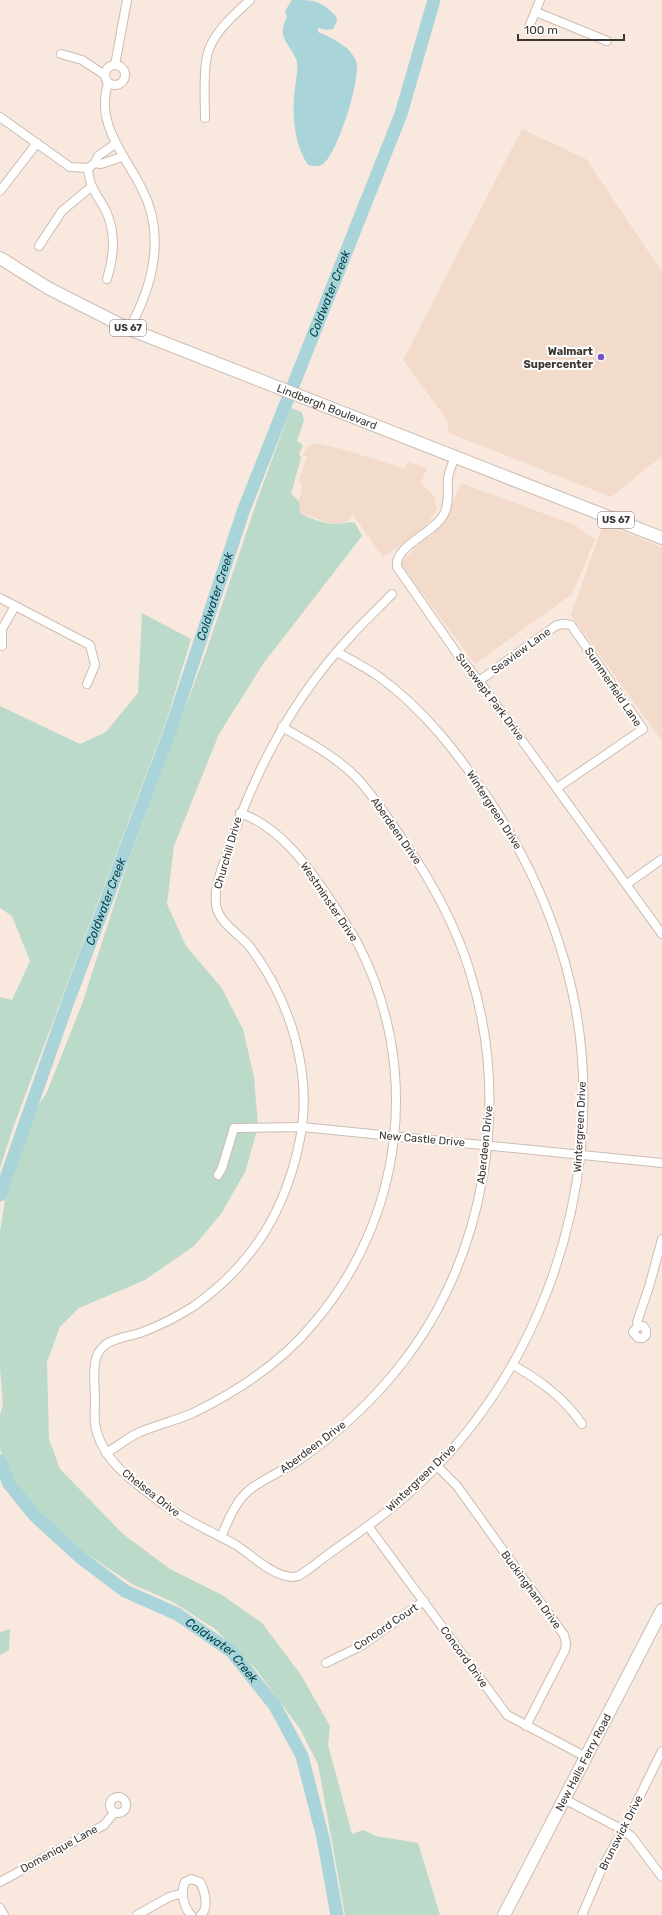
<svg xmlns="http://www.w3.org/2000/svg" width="662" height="1915" font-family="Rubik,sans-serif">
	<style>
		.built { fill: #f2dbcb }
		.green { fill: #bcdac9 }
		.water { fill: #a8d4da }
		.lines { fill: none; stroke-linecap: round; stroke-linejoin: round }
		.river { stroke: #a8d4da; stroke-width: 13 }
		.street-casing { stroke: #ccbdb2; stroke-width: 10 }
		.primary-casing { stroke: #ccbdb2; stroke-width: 14 }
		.street { stroke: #fff; stroke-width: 8 }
		.primary { stroke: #fff; stroke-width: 12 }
		.poi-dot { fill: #7751ca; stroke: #fff; stroke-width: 1.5 }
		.labels { text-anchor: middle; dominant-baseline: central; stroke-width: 4; stroke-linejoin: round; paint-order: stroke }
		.shield { fill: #fff; stroke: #76726f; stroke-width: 1 }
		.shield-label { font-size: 10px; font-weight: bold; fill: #3c3631 }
		.poi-label { font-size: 11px; font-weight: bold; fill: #3c3631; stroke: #fff; text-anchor: end }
		.street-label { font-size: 11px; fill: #3c3631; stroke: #fff }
		.water-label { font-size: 12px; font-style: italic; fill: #00444c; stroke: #fff }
	</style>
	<rect width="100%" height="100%" fill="#f8e8dd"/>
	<!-- built -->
	<g class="built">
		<polygon points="522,129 586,159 662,272 662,456 611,497 449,433 447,420 403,360"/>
		<polygon points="315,443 342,449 405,469 407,462 427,468 421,483 434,496 437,509 425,527 383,557 353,515 347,521 338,524 329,523 300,513 299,501 302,489 299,479 307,457 302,455 307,447"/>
		<polygon points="461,483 575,525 595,540 572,594 475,664 400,563 424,539 432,536 446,518"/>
		<polygon points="603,524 662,547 662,741 571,615"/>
	</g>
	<!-- green -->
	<g class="green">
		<path d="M291,408L302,412L304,421L297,441L303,445L299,454L301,458L291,494L299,501L300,513C310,519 325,524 336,524C343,524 347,521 355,523L362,536L263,664L219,734L174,846L167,904L186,946L221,987L243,1029L254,1077L258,1127L245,1172L221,1214L194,1246L145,1280L79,1308L60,1327L47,1362L49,1439L60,1469L123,1534L170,1569L222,1595L262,1623L301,1675L330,1726L328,1745L352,1834L363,1830L376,1836L418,1843L440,1915H345L318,1764L300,1729L255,1668L215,1629L173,1602L132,1584L78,1548L45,1522L18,1493L7,1473L0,1448V1415L3,1404L0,1368V1232L5,1199L35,1111L47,1092L82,1004L128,862L207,649L258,498Z"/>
		<polygon points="142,613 191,639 166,722 14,1125 0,1168 0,997 12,1000 30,961 12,916 0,908 0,706 80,744 106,732 138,693"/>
		<polygon points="10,1629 9,1650 0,1655 0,1632"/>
	</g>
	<!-- water -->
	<path class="water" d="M292,0C313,0 320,0 336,16L337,21L333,29L327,30L318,28V32C332,38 350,46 356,61C362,77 337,155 323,164C318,167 313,166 308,165C293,142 292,113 295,87C296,79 299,67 296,59C289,42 276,38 287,17L285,11Z"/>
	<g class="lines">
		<!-- river -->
		<g class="river">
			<path id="s1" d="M0,1195L66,1007L172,726L244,509L401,114L434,0"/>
			<path id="s2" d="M0,1461L9,1484L35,1516L80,1557L125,1591L177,1614L232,1652L275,1706L302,1756L323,1838L337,1915"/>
		</g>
		<defs>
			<g id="street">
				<polyline points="536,12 607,41"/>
				<polyline points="529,27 540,0"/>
				<polyline points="61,54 82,60 105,75"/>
				<circle cx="115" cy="75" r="10"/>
				<polyline points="115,65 127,0"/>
				<path d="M108,83C95,124 125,155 142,189C166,235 153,286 129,329"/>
				<polyline points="0,117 70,167 88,168 95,163 98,156 115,144"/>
				<path d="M205,118C205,99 203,74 207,56C212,33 234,15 250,0"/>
				<polyline points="95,163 101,164 122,157"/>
				<path d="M88,168C90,191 97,193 106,211C116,233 114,257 107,279"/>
				<polyline points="0,191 37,143"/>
				<polyline points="39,246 62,211 91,187"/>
				<path d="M455,457C452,464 449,471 448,478C447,490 450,502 444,514C435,533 394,545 397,567L458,655L479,681L662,934"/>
				<polyline points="0,598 90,645 95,665 87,684"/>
				<polyline points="2,646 2,629 15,606"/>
				<path d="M337,652C351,660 365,667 378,676C424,709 459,755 490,801C532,865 562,934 576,1010C609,1199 531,1405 376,1520C357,1534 337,1548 318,1562C316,1564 301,1575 298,1576C295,1577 290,1577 287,1576C271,1574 250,1554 236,1545C211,1531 186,1521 163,1504C135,1483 101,1461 95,1424C94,1416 95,1408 95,1400C95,1389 93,1375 95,1364C96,1355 99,1350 106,1344C116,1338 130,1336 140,1333C159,1326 177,1317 194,1306C253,1264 286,1210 300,1139C313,1072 290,1000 250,947C240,935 224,926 218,912C211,895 221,870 227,854C253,774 292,699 350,637C363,622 378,609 392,594"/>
				<polyline points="479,681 557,625 564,624 571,625 643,729 557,788"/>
				<polyline points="627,884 662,859"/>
				<polyline points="218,1175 222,1168 234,1128 302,1127 662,1163"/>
				<polyline points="638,1326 643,1326 646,1330 646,1335 643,1338 638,1338 633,1332 638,1326 637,1322 649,1287 662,1239"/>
				<path d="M513,1365C541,1381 564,1398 582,1424"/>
				<path d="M106,1453C117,1447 127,1438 138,1433C156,1425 175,1421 193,1413C238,1391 281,1363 313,1324C404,1218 422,1068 358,944C349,928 339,913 329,898C306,864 280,827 240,813"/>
				<polyline points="437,1466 457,1486 564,1635 566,1643 565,1650 526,1726"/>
				<polyline points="368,1526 507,1715 586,1757"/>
				<path d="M221,1537C227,1523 234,1505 245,1494C256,1482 281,1472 295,1463C334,1436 371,1403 400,1366C486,1257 511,1104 470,972C456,926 433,884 406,844C390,822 375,797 356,777C335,756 307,741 282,727"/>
				<polyline points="326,1663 361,1646 424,1601"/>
				<circle cx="118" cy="1805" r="8"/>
				<polyline points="564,1799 623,1830 632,1837 662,1877"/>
				<polyline points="0,1882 104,1825 114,1813"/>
				<polyline points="0,1908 4,1915"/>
				<polyline points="137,1915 169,1897 183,1893"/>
				<path d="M191,1915C184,1908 180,1892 185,1882L191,1879L200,1882C205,1891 209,1908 201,1915"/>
				<polyline points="582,1915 602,1868 623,1830 662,1751"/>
			</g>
			<g id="primary">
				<path id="s3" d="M0,258L48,288L129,329L662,538"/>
				<path id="s4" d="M504,1915L662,1610"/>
			</g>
		</defs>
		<!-- street casing -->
		<use href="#street" class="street-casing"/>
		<!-- primary casing -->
		<use href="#primary" class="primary-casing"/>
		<!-- street -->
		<use href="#street" class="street"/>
		<!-- primary -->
		<use href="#primary" class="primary"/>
	</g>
	<!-- markers -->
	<circle class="poi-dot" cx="601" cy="357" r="4"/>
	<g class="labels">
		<!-- shield labels -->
		<g class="shield">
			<rect x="110" y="320" width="36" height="16" rx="3"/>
			<rect x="598" y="512" width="36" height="16" rx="3"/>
		</g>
		<g class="shield-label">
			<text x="128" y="328">US 67</text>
			<text x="616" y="520">US 67</text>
		</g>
		<!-- poi labels -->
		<g class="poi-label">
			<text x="593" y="351">Walmart<tspan x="593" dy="13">Supercenter</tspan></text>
		</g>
		<!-- street labels -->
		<g class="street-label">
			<text stroke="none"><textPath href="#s3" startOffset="360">Lindbergh Boulevard</textPath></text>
			<text transform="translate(521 651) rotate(-36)">Seaview Lane</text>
			<text transform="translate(613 687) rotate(56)">Summerfield Lane</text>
			<text transform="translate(490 697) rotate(53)">Sunswept Park Drive</text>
			<text transform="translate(494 810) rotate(57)">Wintergreen Drive</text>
			<text transform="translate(396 831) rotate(55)">Aberdeen Drive</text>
			<text transform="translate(228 853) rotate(-74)">Churchill Drive</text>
			<text transform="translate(329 902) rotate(56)">Westminster Drive</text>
			<text transform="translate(580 1127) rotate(-87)">Wintergreen Drive</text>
			<text transform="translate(422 1139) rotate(5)">New Castle Drive</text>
			<text transform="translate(485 1145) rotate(-84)">Aberdeen Drive</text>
			<text transform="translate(313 1447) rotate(-37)">Aberdeen Drive</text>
			<text transform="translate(421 1478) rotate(-44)">Wintergreen Drive</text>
			<text transform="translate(151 1493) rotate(38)">Chelsea Drive</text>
			<text transform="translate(531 1590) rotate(54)">Buckingham Drive</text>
			<text transform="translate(386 1627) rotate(-34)">Concord Court</text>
			<text transform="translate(464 1657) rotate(54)">Concord Drive</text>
			<text stroke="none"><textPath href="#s4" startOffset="172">New Halls Ferry Road</textPath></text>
			<text transform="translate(621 1833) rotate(-63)">Brunswick Drive</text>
			<text transform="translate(59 1849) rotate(-29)">Domenique Lane</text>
		</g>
		<!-- water labels -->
		<g class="water-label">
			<text stroke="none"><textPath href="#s1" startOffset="960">Coldwater Creek</textPath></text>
			<text stroke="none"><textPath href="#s1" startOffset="636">Coldwater Creek</textPath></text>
			<text stroke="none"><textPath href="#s1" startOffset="312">Coldwater Creek</textPath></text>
			<text stroke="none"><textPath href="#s2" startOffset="298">Coldwater Creek</textPath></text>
		</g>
	</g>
	<!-- scale -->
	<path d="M518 34v6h106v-6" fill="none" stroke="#3c3631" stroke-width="2"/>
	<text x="524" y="34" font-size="12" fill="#3c3631" stroke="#ffffff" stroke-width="3" paint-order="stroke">100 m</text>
</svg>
